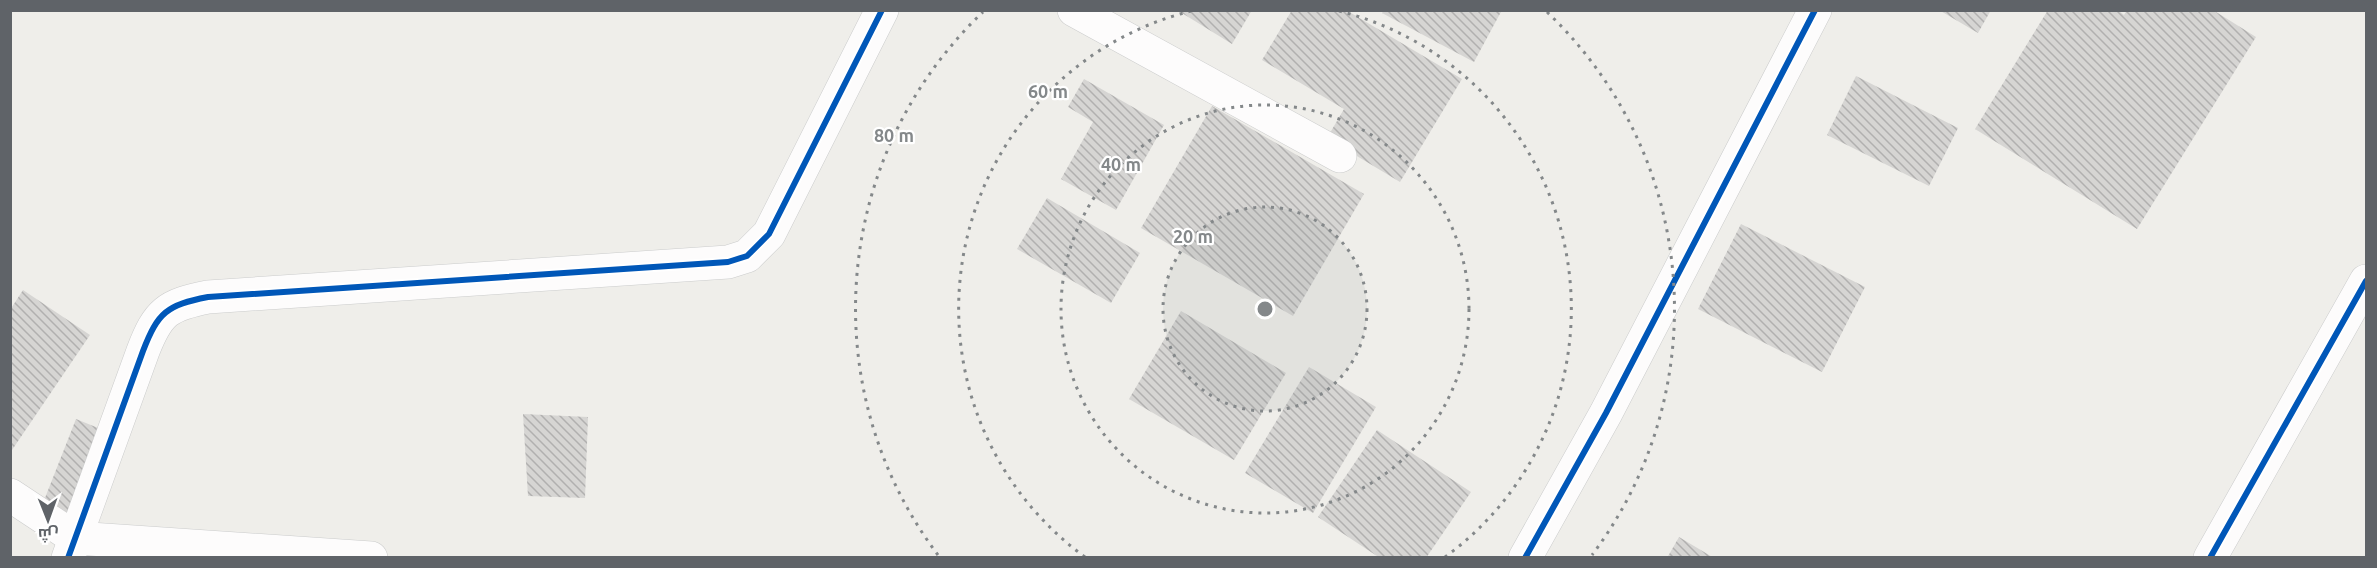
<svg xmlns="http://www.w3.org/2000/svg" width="2377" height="568" font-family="Ubuntu,Cairo,sans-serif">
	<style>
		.building { fill: url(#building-back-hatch) }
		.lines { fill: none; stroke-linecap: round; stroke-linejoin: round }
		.minor-casing { stroke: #cbcccc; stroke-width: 34 }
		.minor { stroke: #fdfcfc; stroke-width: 33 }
		.cycleway-casing { stroke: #fff; stroke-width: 10 }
		.cycleway { stroke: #0057b8; stroke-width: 6 }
		.ring { fill: none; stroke: #84888a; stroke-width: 3; stroke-dasharray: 3 6 }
		.centre { fill: #84888a; stroke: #fff; stroke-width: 3 }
		.ring-label { font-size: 18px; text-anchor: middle; font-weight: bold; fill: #84888a; stroke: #fff; stroke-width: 4.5; stroke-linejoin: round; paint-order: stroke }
	</style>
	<defs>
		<pattern id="building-back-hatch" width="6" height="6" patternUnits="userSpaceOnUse" patternTransform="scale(1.5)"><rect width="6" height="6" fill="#d6d5d3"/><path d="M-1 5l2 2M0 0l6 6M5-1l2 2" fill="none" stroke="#b1b0af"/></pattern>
	</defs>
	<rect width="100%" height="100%" fill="#efeeea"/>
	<!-- building -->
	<g class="building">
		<polygon points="1177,10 1252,10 1232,44"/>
		<polygon points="1292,10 1346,10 1462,79 1400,182 1327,138 1344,109 1262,60"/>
		<polygon points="1384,10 1502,10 1474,62 1382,13"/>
		<polygon points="1939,10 1991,10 1978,33"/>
		<polygon points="2048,10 2118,10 2124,15 2127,10 2213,10 2256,37 2137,229 1975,129"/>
		<polygon points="1856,76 1958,128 1929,186 1827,135"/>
		<polygon points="1084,79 1164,125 1116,210 1061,179 1093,122 1068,107"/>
		<polygon points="1212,106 1364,194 1293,316 1141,228"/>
		<polygon points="1047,198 1140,253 1111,303 1017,249"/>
		<polygon points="1741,224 1865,287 1822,372 1698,309"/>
		<polygon points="23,290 90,335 10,453 10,310"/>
		<polygon points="1181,311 1286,373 1234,460 1129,399"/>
		<polygon points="1309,367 1376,407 1313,513 1245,473"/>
		<polygon points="523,414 588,417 585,498 528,496"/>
		<polygon points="76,419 108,432 74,515 43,503"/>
		<polygon points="1377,430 1471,492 1426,558 1380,558 1318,517"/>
		<polygon points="1679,537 1714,558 1667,558"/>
	</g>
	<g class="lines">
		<defs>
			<g id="minor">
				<polyline points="1074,10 1340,156"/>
				<polyline points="10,495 75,538 371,558"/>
				<path d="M68,558L143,351C158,312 167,305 208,297L728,262L747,256L769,234L882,10"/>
				<polyline points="1525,558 1606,413 1815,10"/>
				<polyline points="2210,558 2366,281"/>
			</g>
		</defs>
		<!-- minor casing -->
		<use href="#minor" class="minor-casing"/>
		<!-- minor -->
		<use href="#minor" class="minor"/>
		<defs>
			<g id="cycleway">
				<path d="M68,558L143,351C158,312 167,305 208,297L728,262L747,256L769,234L882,10"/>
				<polyline points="1525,558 1606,413 1815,10"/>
				<polyline points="2210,558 2366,281"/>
			</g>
		</defs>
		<!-- cycleway casing -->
		<use href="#cycleway" class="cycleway-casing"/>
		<!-- cycleway -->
		<use href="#cycleway" class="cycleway"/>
	</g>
	<!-- distance rings -->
	<circle cx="1265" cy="309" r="102" fill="#84888a" fill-opacity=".12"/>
	<g class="ring">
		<circle cx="1265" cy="309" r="102"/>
		<circle cx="1265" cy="309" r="204"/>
		<path d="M1085 557A307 307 0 0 1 1191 11M1339 11A307 307 0 0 1 1445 557"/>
		<path d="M938 555A409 409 0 0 1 983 12M1547 12A409 409 0 0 1 1592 555"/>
	</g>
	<circle cx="1265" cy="309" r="9" class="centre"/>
	<g class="ring-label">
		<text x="1048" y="98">60 m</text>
		<text x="894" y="142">80 m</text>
		<text x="1121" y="171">40 m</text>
		<text x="1193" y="243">20 m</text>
	</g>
	<!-- border -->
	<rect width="2377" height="568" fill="none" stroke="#5f6368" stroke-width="24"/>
	<!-- north arrow -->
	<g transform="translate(48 520) rotate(179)" stroke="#ffffff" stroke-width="4.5" paint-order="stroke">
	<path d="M0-4.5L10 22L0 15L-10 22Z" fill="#5f6368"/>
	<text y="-9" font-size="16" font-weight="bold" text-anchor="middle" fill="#5f6368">ش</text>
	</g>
</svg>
